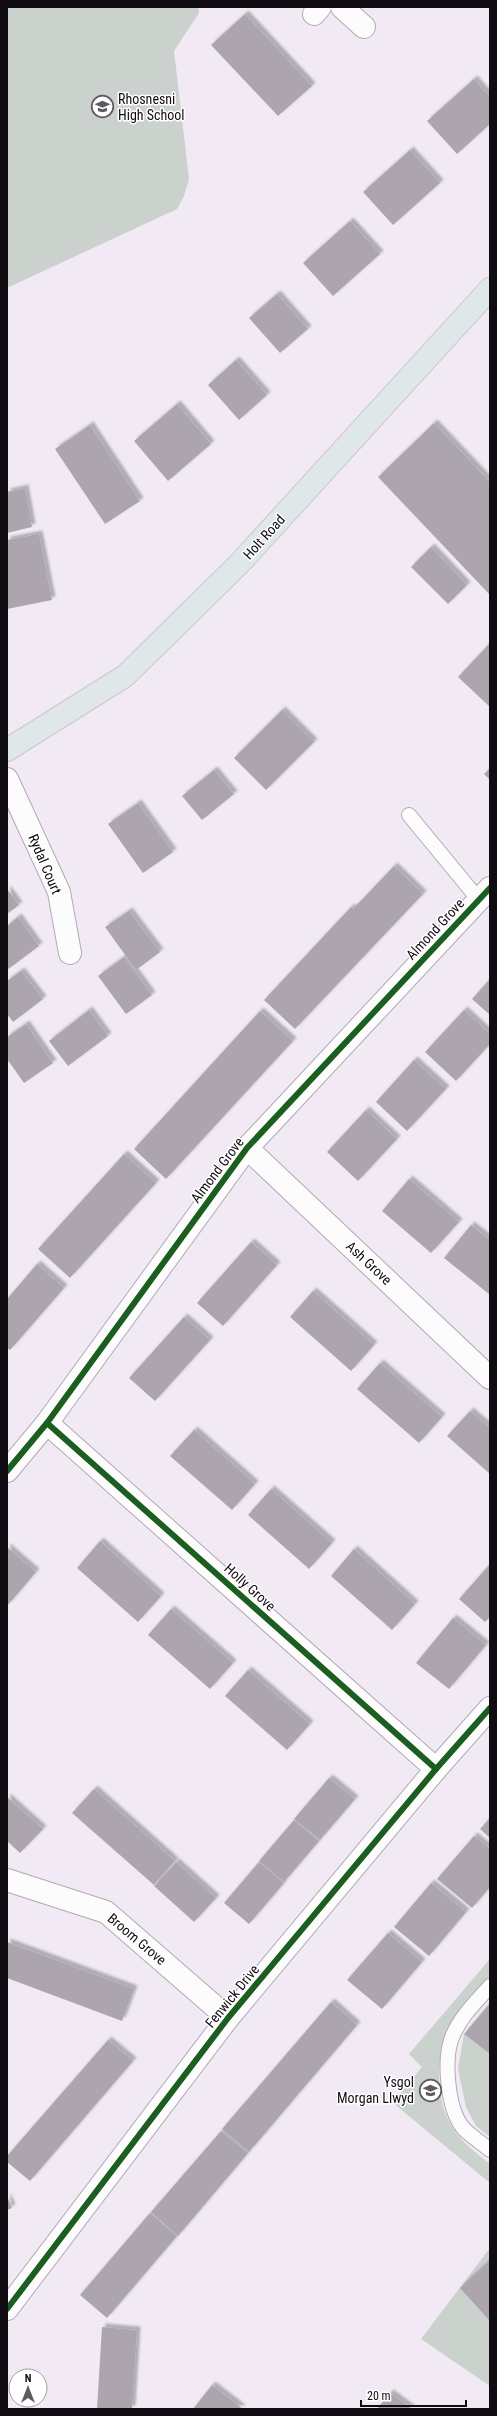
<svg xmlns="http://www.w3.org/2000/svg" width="497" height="2416" font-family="'Roboto Condensed',sans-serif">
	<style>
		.green { fill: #cbd1cc }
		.building { fill: #aca5ae; filter: url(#shadow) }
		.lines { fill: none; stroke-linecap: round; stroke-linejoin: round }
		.service-casing { stroke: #b1aab3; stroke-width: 16 }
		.minor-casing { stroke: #b1aab3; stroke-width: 24 }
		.primary-casing { stroke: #cbc6cc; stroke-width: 24 }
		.service { stroke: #fdfcfd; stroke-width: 14 }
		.minor { stroke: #fdfcfd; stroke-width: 22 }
		.primary { stroke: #e0e7e9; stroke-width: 22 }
		.cycleway-casing { stroke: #fff; stroke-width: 8 }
		.cycleway { stroke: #1b5e20; stroke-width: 6 }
		.labels { text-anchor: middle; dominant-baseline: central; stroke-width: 3; stroke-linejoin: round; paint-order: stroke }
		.poi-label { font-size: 14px; fill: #110c12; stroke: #fff; text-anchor: start }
		.street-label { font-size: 14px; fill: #110c12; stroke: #fff }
	</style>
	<defs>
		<filter id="shadow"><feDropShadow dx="3.5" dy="-3.5" stdDeviation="1" flood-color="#0004"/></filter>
	</defs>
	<rect width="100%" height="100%" fill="#f1e9f4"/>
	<!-- green -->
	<g class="green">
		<polygon points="7,7 198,7 199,13 174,51 189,179 184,196 177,209 7,288"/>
		<path d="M490,1959V1977C478,1991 461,2006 452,2022C436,2049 434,2098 451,2125C461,2142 475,2152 490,2164V2183L393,2103L422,2067L409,2054Z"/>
		<polygon points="464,2034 490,2054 490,2137 476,2126 466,2107 458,2069"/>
		<polygon points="490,2248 490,2386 421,2339"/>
	</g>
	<!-- building -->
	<g class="building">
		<polygon points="245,14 312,86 278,116 211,45"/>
		<polygon points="474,79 490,97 490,124 457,154 427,121"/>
		<polygon points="410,150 440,183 393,225 363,192"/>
		<polygon points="350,221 380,254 333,296 303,263"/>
		<polygon points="277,294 308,329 280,353 249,318"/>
		<polygon points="236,360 267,395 239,420 208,385"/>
		<polygon points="177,404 211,444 168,481 134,441"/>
		<polygon points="434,423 490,482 490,595 378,477"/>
		<polygon points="90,425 140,501 105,524 55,449"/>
		<polygon points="25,488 32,527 7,533 7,492"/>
		<polygon points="39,534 52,600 7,609 7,540"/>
		<polygon points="431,547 467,585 448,604 411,567"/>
		<polygon points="490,643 490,707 458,677"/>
		<polygon points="282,710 314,742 266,790 234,758"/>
		<polygon points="490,768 490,780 484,774"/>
		<polygon points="214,770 234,794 202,820 182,796"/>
		<polygon points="138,803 173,852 143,873 108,824"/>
		<polygon points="394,866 423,894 295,1029 264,1000 351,907 353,909"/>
		<polygon points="7,889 19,905 7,914"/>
		<polygon points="129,911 160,952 136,970 105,927"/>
		<polygon points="18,917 39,946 7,970 7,926"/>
		<polygon points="124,957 152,995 126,1014 98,976"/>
		<polygon points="21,971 43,999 13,1022 7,1014 7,981"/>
		<polygon points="490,979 490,1015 472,999"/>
		<polygon points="89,1010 108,1036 68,1066 49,1041"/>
		<polygon points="464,1010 490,1034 490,1044 456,1081 425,1052"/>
		<polygon points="260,1011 293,1041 166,1179 134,1149"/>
		<polygon points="26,1024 53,1063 24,1083 7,1059 7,1037"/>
		<polygon points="414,1060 446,1089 407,1131 376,1102"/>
		<polygon points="366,1110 397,1139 358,1181 327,1152"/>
		<polygon points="124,1154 156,1183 70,1278 38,1249"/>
		<polygon points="409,1179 459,1222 431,1253 382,1211"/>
		<polygon points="471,1225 490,1240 489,1294 444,1258"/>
		<polygon points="251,1242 277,1265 223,1326 197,1303"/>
		<polygon points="37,1264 64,1288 10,1350 7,1348 7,1299"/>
		<polygon points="313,1291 374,1345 351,1371 290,1317"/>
		<polygon points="184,1317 210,1340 155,1401 129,1378"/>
		<polygon points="380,1363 442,1417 419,1443 357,1389"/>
		<polygon points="470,1411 490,1428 490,1474 447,1436"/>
		<polygon points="194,1430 255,1484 232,1510 170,1456"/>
		<polygon points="271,1489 332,1543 309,1569 248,1515"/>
		<polygon points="100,1541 161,1596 138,1622 77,1568"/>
		<polygon points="7,1547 36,1572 7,1606"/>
		<polygon points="354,1549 415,1604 392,1630 331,1576"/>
		<polygon points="490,1564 490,1617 485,1622 459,1599"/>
		<polygon points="171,1609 233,1663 210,1689 148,1635"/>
		<polygon points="453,1618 486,1645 449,1689 416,1663"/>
		<polygon points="248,1670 310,1724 287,1750 225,1696"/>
		<polygon points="329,1778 355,1799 320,1840 294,1819"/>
		<polygon points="94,1789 175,1861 154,1885 72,1813"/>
		<polygon points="7,1797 43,1829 20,1853 7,1841"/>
		<polygon points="490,1818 490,1838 480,1829"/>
		<polygon points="294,1820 319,1841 284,1882 259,1861"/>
		<polygon points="474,1836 490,1849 490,1887 472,1908 437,1879"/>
		<polygon points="176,1862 216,1898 194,1922 154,1886"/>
		<polygon points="259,1862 284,1883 249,1924 224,1903"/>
		<polygon points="431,1883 466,1912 429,1956 394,1927"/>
		<polygon points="388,1933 422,1962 382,2009 347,1980"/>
		<polygon points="7,1942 134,1989 122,2021 7,1978"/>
		<polygon points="331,2002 357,2025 249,2152 222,2129"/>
		<polygon points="490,2003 490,2054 464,2034"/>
		<polygon points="108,2040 133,2061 30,2181 7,2162 7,2156"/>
		<polygon points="221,2131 248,2153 178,2236 151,2212"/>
		<polygon points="7,2196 12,2208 7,2210"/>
		<polygon points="150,2213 177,2236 107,2318 80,2295"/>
		<polygon points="490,2260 490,2321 460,2288"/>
		<polygon points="102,2327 137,2330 132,2409 97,2409"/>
		<polygon points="212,2385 243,2409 193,2409"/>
		<polygon points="390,2393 412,2409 377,2409"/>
	</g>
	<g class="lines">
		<defs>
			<g id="service">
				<polyline points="409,815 479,900"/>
				<path d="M490,1986C477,2001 461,2016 453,2035C443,2057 447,2110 464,2129C472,2137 482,2143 490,2150"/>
			</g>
			<g id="minor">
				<polyline points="342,7 364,27"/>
				<polyline points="314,14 320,7"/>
				<polyline points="7,779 59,892 70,953"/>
				<polyline points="247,1148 490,1378"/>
				<polyline points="47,1423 436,1769"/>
				<polyline points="7,1471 47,1423 247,1148 490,888"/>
				<polyline points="7,1880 106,1912 228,2018"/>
				<polyline points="7,2309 228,2018 436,1769 490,1708"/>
			</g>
			<polyline id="primary" points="7,750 125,676 239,564 490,289"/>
		</defs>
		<!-- service casing -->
		<use href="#service" class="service-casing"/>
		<!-- minor casing -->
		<use href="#minor" class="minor-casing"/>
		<!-- primary casing -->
		<use href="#primary" class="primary-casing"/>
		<!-- service -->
		<use href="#service" class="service"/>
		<!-- minor -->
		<use href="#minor" class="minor"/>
		<!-- primary -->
		<use href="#primary" class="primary"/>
		<defs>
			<g id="cycleway">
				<polyline points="47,1423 436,1769"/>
				<polyline points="7,1471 47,1423 247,1148 490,888"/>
				<polyline points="7,2309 228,2018 436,1769 490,1708"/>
			</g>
		</defs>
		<!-- cycleway casing -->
		<use href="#cycleway" class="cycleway-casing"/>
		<!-- cycleway -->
		<use href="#cycleway" class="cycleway"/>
	</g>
	<!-- icons -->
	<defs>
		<symbol id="school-ring" viewBox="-11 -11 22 22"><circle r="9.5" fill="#fff" stroke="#5f5961" stroke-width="1.5"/><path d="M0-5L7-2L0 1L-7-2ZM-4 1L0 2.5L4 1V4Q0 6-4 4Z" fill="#5f5961"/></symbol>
	</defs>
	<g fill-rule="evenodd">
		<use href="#school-ring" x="90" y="94" width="25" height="25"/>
		<use href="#school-ring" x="418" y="2078" width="25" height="25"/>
	</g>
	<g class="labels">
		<!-- poi labels -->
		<g class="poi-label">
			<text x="118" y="99">Rhosnesni<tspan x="118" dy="16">High School</tspan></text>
			<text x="414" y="2082" text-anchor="end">Ysgol<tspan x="414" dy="16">Morgan Llwyd</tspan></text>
		</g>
		<!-- street labels -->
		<g class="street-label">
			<text transform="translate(264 537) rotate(-48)">Holt Road</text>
			<text transform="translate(45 864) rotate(67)">Rydal Court</text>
			<text transform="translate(435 929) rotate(-47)">Almond Grove</text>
			<text transform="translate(217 1170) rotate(-53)">Almond Grove</text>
			<text transform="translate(369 1263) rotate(43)">Ash Grove</text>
			<text transform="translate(250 1587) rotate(42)">Holly Grove</text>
			<text transform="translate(137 1939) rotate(40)">Broom Grove</text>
			<text transform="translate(232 1996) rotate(-51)">Fenwick Drive</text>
		</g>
	</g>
	<!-- border -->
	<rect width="497" height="2416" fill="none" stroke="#110c12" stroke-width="16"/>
	<!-- north arrow -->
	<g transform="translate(28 2388)"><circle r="19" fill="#ffffff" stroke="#a09ea0"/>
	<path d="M0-3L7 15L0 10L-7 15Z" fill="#5f5961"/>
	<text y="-6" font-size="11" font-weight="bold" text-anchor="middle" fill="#110c12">N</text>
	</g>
	<!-- scale -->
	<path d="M361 2400v6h105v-6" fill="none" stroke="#110c12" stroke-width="2"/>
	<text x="367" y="2400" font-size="12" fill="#110c12" stroke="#ffffff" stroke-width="3" paint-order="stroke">20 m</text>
</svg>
